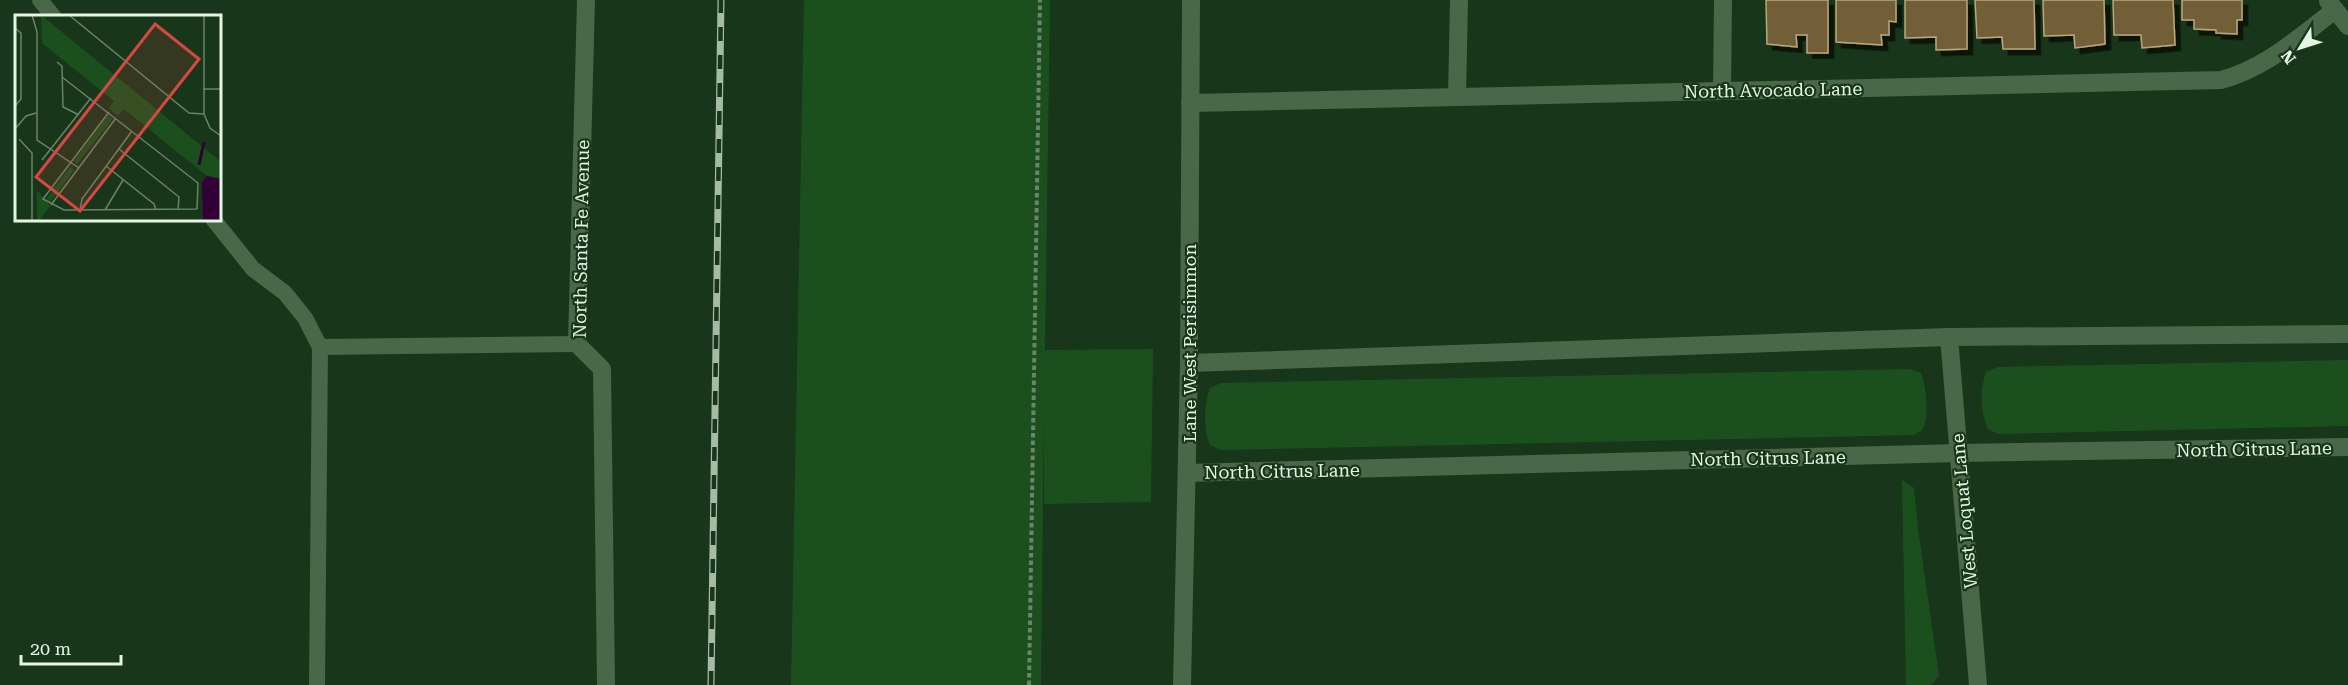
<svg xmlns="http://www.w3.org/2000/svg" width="2348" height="685" font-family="'Roboto Serif',serif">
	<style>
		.green { fill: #1b501e }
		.building { fill: #725f37; stroke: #bba67c; stroke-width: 1.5; filter: url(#shadow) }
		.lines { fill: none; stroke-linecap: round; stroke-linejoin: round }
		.path { stroke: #6b846b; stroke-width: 4; stroke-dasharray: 4.5 3; stroke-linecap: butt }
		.service { stroke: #496848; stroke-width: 16 }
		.minor { stroke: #496848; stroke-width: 18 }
		.rail-casing { stroke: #a5bba5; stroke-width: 7 }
		.rail { stroke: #183619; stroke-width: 4.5; stroke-dasharray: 14; stroke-linecap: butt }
		.labels { text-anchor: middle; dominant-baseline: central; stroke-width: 4.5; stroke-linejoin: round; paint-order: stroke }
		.street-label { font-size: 18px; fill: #e4f6e3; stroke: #183619 }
		.inset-river { fill: none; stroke: #320037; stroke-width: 3 }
		.inset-road { fill: none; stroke: #6a836a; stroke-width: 1.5 }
		.view { fill: #d84744; fill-opacity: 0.15; stroke: #d84744; stroke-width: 3 }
		.inset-edge { fill: none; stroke: #e4f6e3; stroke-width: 3 }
	</style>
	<defs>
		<filter id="shadow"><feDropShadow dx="5.5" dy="5.5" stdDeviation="0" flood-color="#0009"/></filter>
	</defs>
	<rect width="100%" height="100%" fill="#183619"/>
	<!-- green -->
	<g class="green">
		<polygon points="804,0 1050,0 1045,350 1153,349 1151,502 1044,504 1044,411 1041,685 791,685"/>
		<path d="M2348,360V426L1998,434L1988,429C1980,412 1980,389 1986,372L1998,367Z"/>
		<path d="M1910,369L1921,373C1926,384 1930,421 1922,430C1921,431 1915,434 1914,435L1221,450L1210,445C1203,428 1204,405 1210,388L1221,383Z"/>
		<polygon points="1902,480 1914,488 1918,529 1939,676 1931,685 1906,685"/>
	</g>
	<!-- building -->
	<g class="building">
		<polygon points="1766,0 1828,0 1828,53 1807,53 1807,35 1796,35 1797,47 1767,44"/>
		<polygon points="1836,0 1896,0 1896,22 1889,21 1889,35 1881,35 1882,45 1836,42"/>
		<polygon points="1905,0 1967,0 1967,49 1936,50 1936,37 1905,38"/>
		<polygon points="1975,0 2034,0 2035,49 2003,49 2002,37 1977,38"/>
		<polygon points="2043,0 2104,0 2105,44 2075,48 2074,35 2044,36"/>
		<polygon points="2113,0 2173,0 2175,45 2142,48 2141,35 2114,35"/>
		<polygon points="2182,0 2242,0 2242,20 2237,20 2237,34 2216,33 2216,30 2194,29 2194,20 2182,20"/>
	</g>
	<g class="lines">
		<!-- path -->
		<polyline class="path" points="1029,685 1040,0"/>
		<!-- service -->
		<g class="service">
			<polyline points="40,0 53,16"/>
			<polyline points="213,219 253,269 285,293 305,318 320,347 577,344"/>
			<polyline points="317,685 320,347"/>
		</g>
		<!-- minor -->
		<g class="minor">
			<polyline points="586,0 577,344 602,369 606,685"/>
			<polyline points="2328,1 2348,26"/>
			<polyline points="1722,91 1723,0"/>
			<polyline points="1457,97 1459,0"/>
			<path d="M1190,103L2221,80C2266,68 2299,37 2335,10"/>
			<polyline points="1949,337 1978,685"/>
			<polyline points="1189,363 1949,337 2348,334"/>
			<polyline points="1188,473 1959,453 2348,447"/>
			<polyline points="1182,685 1189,363 1191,0"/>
		</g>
		<defs>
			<polyline id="rail" points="711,685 721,0"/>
		</defs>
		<!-- rail casing -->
		<use href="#rail" class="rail-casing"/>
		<!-- rail -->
		<use href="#rail" class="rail"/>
	</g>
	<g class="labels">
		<!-- street labels -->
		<g class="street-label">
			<text transform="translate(1773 90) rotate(-1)">North Avocado Lane</text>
			<text transform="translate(581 239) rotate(-89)">North Santa Fe Avenue</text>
			<text transform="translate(1189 343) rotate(-90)">Lane West Perisimmon</text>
			<text transform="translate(2254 449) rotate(-1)">North Citrus Lane</text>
			<text transform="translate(1768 458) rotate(-1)">North Citrus Lane</text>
			<text transform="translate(1282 471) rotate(-1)">North Citrus Lane</text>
			<text transform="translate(1964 511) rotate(-95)">West Loquat Lane</text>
		</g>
	</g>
	<!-- overview -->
	<g transform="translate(15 15)">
		<rect width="206" height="206" fill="#183619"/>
		<path d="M26,0L205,146V164L192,161L109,94L103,101L94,93L99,86L27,28ZM93,100L98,104L62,149L59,146ZM55,152L59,155L36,187L31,184ZM22,175L35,191L25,205H22Z" fill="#1b501e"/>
		<path d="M192,161L205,164V205H188L187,167Z" fill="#320037"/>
		<path class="inset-river" d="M184,150L189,127"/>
		<path class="inset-road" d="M17,0L22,17V125L64,153M54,0L174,98L189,99M189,0V99L195,113L206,121M0,13L6,18V84L0,91M42,47L47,51L48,92L64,100M47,62L183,168L182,194M188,74H206M94,97L28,184L49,195L182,194M0,114L11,101L21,98M4,124L17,138V205M104,134L164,182L163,195M27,145L76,83M91,151L139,189L141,195M36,190L101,103M65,195L67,184L117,116M90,195L108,165"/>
		<path class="view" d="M140,9L184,44L65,196L21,162Z"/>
		<rect width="206" height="206" class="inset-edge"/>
	</g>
	<!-- north arrow -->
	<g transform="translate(2300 48) rotate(232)" stroke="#183619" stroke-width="4.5" paint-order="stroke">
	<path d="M0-4.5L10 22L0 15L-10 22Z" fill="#e4f6e3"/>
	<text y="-9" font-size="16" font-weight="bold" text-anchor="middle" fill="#e4f6e3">N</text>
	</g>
	<!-- scale -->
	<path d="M21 655v9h100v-9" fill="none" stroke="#e4f6e3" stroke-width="3"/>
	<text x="30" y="655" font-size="18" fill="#e4f6e3" stroke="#183619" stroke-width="4.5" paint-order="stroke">20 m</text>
</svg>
